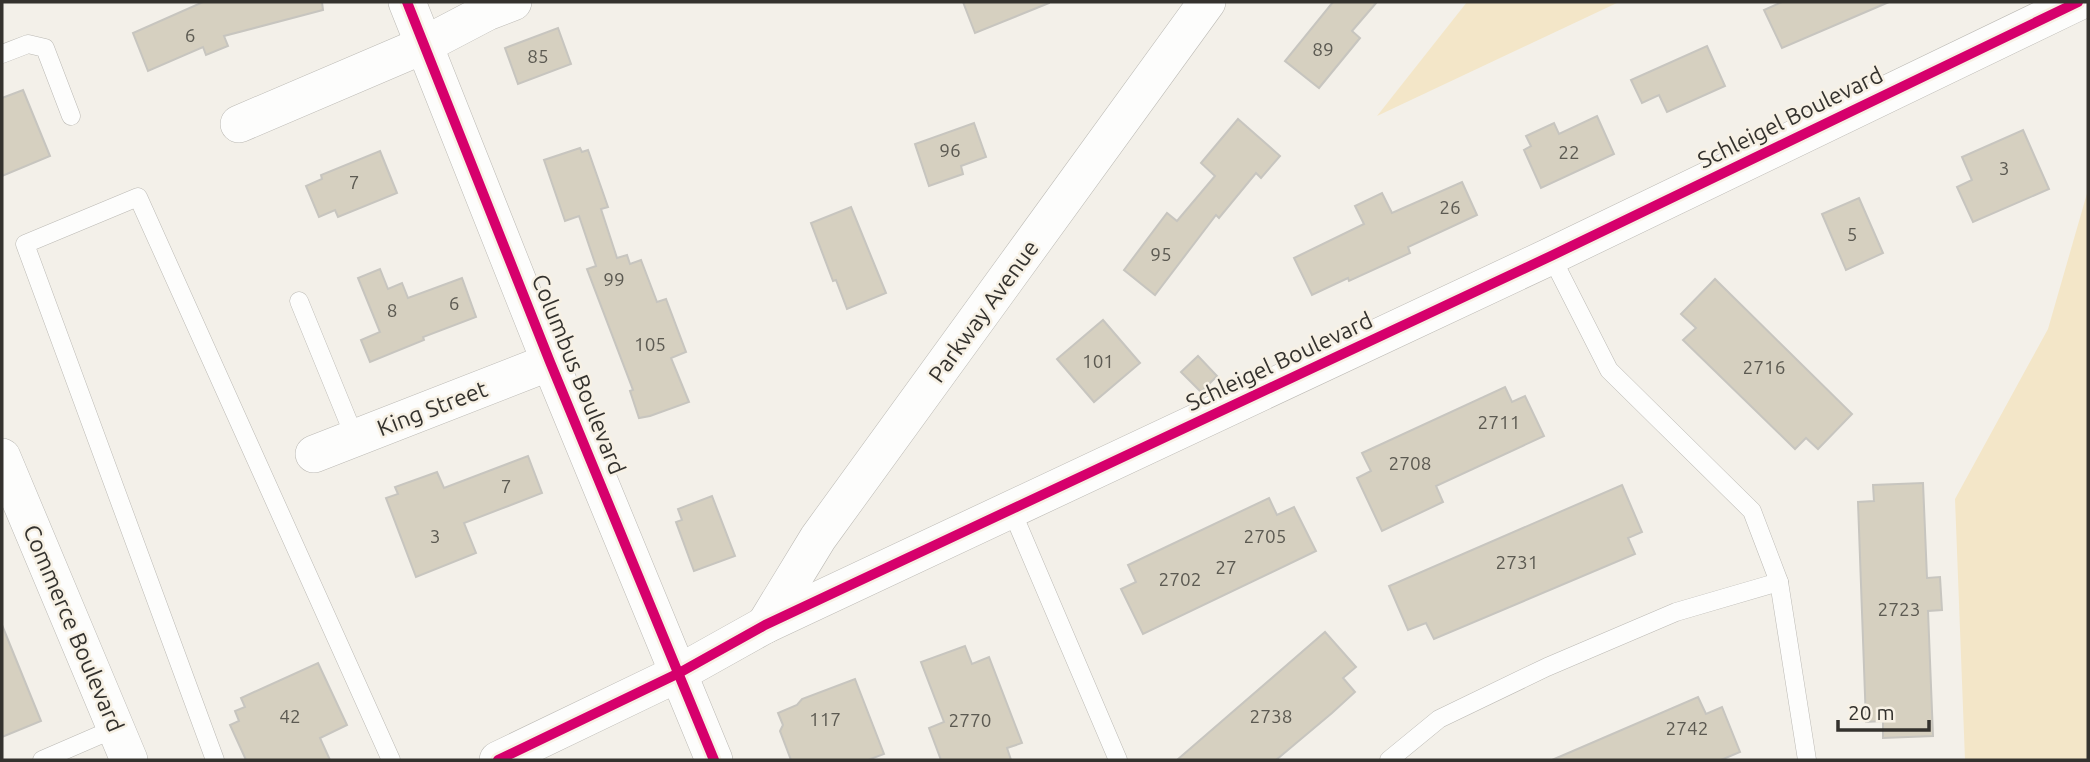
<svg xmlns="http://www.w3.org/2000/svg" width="2090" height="762" font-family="Ubuntu,sans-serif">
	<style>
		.green { fill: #f3e6c8 }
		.building { fill: #d6d0c0; stroke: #c7c5bf; stroke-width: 2 }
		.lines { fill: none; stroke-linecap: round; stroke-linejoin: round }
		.service-casing { stroke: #bbb9b4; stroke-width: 19 }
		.minor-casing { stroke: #bbb9b4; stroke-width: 38 }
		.service { stroke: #fdfdfc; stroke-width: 18 }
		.minor { stroke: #fdfdfc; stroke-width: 37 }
		.cycleway-casing { stroke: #f7f1e5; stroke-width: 15 }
		.cycleway { stroke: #d6006c; stroke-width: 10 }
		.labels { text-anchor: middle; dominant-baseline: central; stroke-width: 5; stroke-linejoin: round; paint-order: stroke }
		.number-label { font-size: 19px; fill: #5c5a52 }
		.street-label { font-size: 23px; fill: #34322e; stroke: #f7f1e5 }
	</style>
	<rect width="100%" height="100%" fill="#f3f0e9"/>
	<!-- green -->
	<g class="green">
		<polygon points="1467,2 1619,2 1377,116"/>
		<polygon points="2088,190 2088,760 1965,760 1955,499 2048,329"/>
	</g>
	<!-- building -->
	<g class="building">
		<polygon points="203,2 322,2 323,10 224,36 228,46 206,55 203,47 148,71 133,33"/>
		<polygon points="963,2 1049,2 1049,3 975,33"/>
		<polygon points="1333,2 1377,2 1352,31 1360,38 1319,88 1285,61"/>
		<polygon points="1782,2 1889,2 1782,48 1764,10"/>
		<polygon points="558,28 571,64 518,84 505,48"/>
		<polygon points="1707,46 1725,86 1667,112 1659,95 1642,103 1631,80"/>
		<polygon points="23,90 50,156 2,176 2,98"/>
		<polygon points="1597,116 1614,154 1541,188 1524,150 1531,146 1526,136 1554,123 1559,134"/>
		<polygon points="1238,119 1280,156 1261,178 1256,173 1219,218 1216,215 1155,295 1124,270 1167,213 1177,221 1215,176 1201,163"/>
		<polygon points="974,123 986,157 961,166 963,174 929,186 915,144"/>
		<polygon points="2023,130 2049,189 1973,222 1957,187 1972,180 1962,157"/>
		<polygon points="580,148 582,152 588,150 608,207 601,209 617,258 627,255 630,264 641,260 657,302 666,299 686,352 671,358 689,402 650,416 639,418 630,391 633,390 587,269 596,266 579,216 565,221 544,160"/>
		<polygon points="380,151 397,193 338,217 335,210 319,217 306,186 322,179 321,175"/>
		<polygon points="1462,182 1477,215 1408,247 1410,253 1349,281 1348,278 1312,295 1294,258 1364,224 1355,206 1382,193 1392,213"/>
		<polygon points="1859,198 1883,253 1846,270 1822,214"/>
		<polygon points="851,207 886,293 847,309 836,280 833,281 811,223"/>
		<polygon points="380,269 388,289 402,283 408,298 462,278 476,317 423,337 424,340 370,362 361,340 380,332 358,278"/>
		<polygon points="1715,279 1852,414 1818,449 1806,438 1795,449 1683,340 1696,328 1681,314"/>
		<polygon points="1103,320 1140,363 1094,402 1057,359"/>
		<polygon points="1198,356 1217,376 1201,392 1181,372"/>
		<polygon points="1505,387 1512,402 1525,396 1544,436 1436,486 1443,502 1382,531 1357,478 1371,471 1362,453"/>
		<polygon points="528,456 542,493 464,523 476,553 416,577 386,498 398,494 395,487 437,472 444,488"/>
		<polygon points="1923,483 1927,578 1940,577 1942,610 1928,611 1933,736 1883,738 1883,721 1866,722 1858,502 1874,501 1873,485"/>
		<polygon points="1622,485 1642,532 1628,538 1635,554 1434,639 1426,623 1408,630 1389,586"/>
		<polygon points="712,496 735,556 694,571 676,522 682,520 678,509"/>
		<polygon points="1269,498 1277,515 1294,507 1316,551 1143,634 1121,589 1136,582 1128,565"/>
		<polygon points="2,625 41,721 2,737"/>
		<polygon points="1325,632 1356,667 1343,678 1355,692 1332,713 1276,760 1177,760"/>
		<polygon points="965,646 972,664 989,657 1022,743 1007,748 1011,760 941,760 929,728 944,722 921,662"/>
		<polygon points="318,663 347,725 320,738 330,760 246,760 230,725 239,721 235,711 245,707 241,698"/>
		<polygon points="855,679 884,754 868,760 791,760 780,731 783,725 778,713 797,705 802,699"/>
		<polygon points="1698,697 1706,714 1722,707 1740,752 1721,760 1552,760"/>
	</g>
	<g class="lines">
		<defs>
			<g id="service">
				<polyline points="2,54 28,44 45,48 71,116"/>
				<polyline points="1551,256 1609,370 1752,511 1779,582 1807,760"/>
				<polyline points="299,301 355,438"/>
				<polyline points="1011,509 1118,760"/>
				<polyline points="42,760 116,728"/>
				<polyline points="215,760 25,244 138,197 391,760"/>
				<polyline points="1389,760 1439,719 1547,667 1676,612 1779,582"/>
			</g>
			<g id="minor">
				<polyline points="407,2 550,362 714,760"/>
				<polyline points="239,124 424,45 487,12 513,2"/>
				<polyline points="314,454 550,362"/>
				<polyline points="2,457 129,760"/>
				<polyline points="765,625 818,538 1207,2"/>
				<polyline points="498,760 679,673 765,625 1551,256 2078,2"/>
			</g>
		</defs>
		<!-- service casing -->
		<use href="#service" class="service-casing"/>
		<!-- minor casing -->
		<use href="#minor" class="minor-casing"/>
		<!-- service -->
		<use href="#service" class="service"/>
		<!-- minor -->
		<use href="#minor" class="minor"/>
		<defs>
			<g id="cycleway">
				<polyline points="407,2 550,362 714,760"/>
				<polyline points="498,760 679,673 765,625 1551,256 2078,2"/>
			</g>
		</defs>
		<!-- cycleway casing -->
		<use href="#cycleway" class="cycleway-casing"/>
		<!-- cycleway -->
		<use href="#cycleway" class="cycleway"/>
	</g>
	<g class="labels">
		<!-- number labels -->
		<g class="number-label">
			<text x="190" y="35">6</text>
			<text x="1323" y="49">89</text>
			<text x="538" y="56">85</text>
			<text x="950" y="150">96</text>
			<text x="1569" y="152">22</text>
			<text x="2004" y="168">3</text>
			<text x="354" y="182">7</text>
			<text x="1450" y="207">26</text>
			<text x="1852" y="234">5</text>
			<text x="1161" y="254">95</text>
			<text x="614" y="279">99</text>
			<text x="454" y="303">6</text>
			<text x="392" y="310">8</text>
			<text x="650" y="344">105</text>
			<text x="1098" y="361">101</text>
			<text x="1764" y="367">2716</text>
			<text x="1499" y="422">2711</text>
			<text x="1410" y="463">2708</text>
			<text x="506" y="486">7</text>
			<text x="435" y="536">3</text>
			<text x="1265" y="536">2705</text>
			<text x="1517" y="562">2731</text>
			<text x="1226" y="567">27</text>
			<text x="1180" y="579">2702</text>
			<text x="1899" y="609">2723</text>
			<text x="290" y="716">42</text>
			<text x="1271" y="716">2738</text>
			<text x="825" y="719">117</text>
			<text x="970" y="720">2770</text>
			<text x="1687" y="728">2742</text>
		</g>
		<!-- street labels -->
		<g class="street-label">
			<text transform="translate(1790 117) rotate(-26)">Schleigel Boulevard</text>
			<text transform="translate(983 311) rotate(-54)">Parkway Avenue</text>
			<text transform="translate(1279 361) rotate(-25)">Schleigel Boulevard</text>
			<text transform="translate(579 374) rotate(68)">Columbus Boulevard</text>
			<text transform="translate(432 408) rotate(-21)">King Street</text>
			<text transform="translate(74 628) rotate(67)">Commerce Boulevard</text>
		</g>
	</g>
	<!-- border -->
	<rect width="2090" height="762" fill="none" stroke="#34322e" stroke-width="7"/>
	<!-- scale -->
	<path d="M1838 720v10h91v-10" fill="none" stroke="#34322e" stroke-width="3.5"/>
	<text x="1848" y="720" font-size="21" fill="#34322e" stroke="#f7f1e5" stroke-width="5" paint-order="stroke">20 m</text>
</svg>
